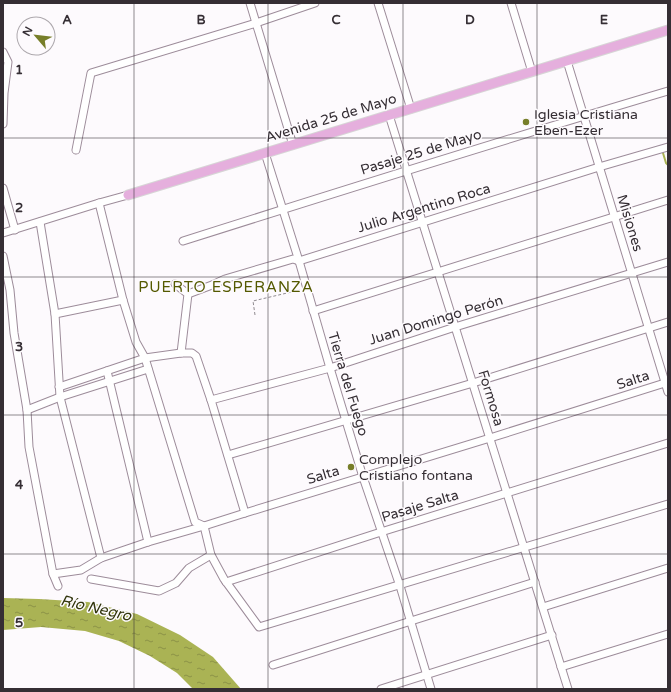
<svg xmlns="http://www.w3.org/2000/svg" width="671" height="692" font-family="'Varela Round',sans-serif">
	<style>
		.water { fill: url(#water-ripples) }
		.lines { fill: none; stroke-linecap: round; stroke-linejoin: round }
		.stream { stroke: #aab354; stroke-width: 2 }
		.minor-casing { stroke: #9d8c9a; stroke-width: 9 }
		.major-casing { stroke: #d7d5d6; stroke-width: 11 }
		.path { stroke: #908b90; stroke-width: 1; stroke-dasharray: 3 2; stroke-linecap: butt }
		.minor { stroke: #fff; stroke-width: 7 }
		.major { stroke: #e5afdd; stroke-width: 9 }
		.grid { fill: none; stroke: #352e34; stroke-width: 1; stroke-opacity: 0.55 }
		.poi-dot { fill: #777e29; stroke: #fdfafd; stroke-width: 1.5 }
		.labels { text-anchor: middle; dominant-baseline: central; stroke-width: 3; stroke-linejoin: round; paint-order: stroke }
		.poi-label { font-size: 14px; fill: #352e34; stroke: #fdfafd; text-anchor: start }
		.street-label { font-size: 14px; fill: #352e34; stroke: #fdfafd }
		.neighbourhood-label { font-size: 15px; letter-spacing: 1px; fill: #545900; stroke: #fdfafd }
		.water-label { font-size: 15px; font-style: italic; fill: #32360d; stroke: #fdfafd }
		.grid-label { font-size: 13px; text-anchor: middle; font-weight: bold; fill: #352e34; stroke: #fdfafd; stroke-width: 3; stroke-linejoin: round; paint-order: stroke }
	</style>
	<defs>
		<pattern id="water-ripples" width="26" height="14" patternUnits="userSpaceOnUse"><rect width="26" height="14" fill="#aab354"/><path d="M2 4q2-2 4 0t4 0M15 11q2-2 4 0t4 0" fill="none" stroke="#8b9246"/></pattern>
	</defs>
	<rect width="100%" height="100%" fill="#fdfafd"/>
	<!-- water -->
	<polygon class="water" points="3,598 39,599 88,602 137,614 180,635 213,657 241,689 193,689 177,673 150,656 119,641 85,631 41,627 3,630"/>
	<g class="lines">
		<!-- stream -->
		<polyline class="stream" points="663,153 666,163 668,165"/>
		<defs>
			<g id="minor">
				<polyline points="250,3 293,145"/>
				<polyline points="378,3 411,109"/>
				<polyline points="511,3 532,72"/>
				<polyline points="3,52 8,62 4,93 3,124"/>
				<polyline points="567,61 668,392"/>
				<polyline points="389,115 568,689"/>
				<polyline points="76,150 91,73 256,23 315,3"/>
				<polyline points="265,153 299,261 330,368 363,477 400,586 431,689"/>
				<polyline points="3,188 15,230"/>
				<path d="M99,203L123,300L136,342L145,358L195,522L204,526L211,555L224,579L259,627C396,587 532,545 668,504"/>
				<polyline points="40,222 55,314 60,397 101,558"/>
				<polyline points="3,233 99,203 128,195"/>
				<path d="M183,241C344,190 506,139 668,91"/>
				<polyline points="3,256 10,290 14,333 27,410 29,447 53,574 58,586"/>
				<polyline points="175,284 188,294 181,353"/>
				<polyline points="188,294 212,285 225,279 293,259 299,261 599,167 668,147"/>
				<polyline points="313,311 668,200"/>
				<polyline points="55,314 123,300"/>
				<polyline points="107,371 148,542"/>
				<polyline points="59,387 145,358 181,353 192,353 196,356 211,400 245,513"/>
				<polyline points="211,400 330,368 455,327 668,262"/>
				<polyline points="27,410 60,397 148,369"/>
				<polyline points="228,455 473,383 668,322"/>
				<polyline points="53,574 81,570 101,558 148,542 204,526 245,513 490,438 668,382"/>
				<polyline points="91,579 159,591 176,583 189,568 211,555"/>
				<polyline points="226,582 381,532 668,443"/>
				<polyline points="543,607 668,568"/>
				<polyline points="273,665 411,621 535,582"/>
				<polyline points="561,667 668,634"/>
				<polyline points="381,689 552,635"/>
			</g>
			<polyline id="major" points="128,195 668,30"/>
		</defs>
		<!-- minor casing -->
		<use href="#minor" class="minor-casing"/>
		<!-- major casing -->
		<use href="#major" class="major-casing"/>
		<!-- path -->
		<polyline class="path" points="255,315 253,301 300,290"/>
		<!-- minor -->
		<use href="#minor" class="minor"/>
		<!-- major -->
		<use href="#major" class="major"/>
	</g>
	<!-- grid -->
	<path class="grid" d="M134,3V689M268,3V689M403,3V689M537,3V689M3,138H668M3,277H668M3,415H668M3,554H668"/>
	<!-- markers -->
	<g class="poi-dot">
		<circle cx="526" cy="122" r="4"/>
		<circle cx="351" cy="467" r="4"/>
	</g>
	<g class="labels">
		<!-- poi labels -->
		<g class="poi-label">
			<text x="534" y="114">Iglesia Cristiana<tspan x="534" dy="16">Eben-Ezer</tspan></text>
			<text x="359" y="459">Complejo<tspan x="359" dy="16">Cristiano fontana</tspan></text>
		</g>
		<!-- street labels -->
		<g class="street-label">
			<text transform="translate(331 118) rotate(-17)">Avenida 25 de Mayo</text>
			<text transform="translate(421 152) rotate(-17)">Pasaje 25 de Mayo</text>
			<text transform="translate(424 208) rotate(-17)">Julio Argentino Roca</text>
			<text transform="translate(630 223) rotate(73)">Misiones</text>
			<text transform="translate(436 320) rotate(-17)">Juan Domingo Perón</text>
			<text transform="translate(633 380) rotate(-18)">Salta</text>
			<text transform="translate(348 384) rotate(73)">Tierra del Fuego</text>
			<text transform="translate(491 398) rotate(73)">Formosa</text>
			<text transform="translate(323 475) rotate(-17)">Salta</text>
			<text transform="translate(420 506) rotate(-17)">Pasaje Salta</text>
		</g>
		<!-- neighbourhood labels -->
		<g class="neighbourhood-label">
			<text x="226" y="287">PUERTO ESPERANZA</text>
		</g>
		<!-- water labels -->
		<g class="water-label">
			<text transform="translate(96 608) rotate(13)">Río Negro</text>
		</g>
	</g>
	<g class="grid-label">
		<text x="67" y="24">A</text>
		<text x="201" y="24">B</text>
		<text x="336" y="24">C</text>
		<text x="470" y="24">D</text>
		<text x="604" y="24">E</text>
		<text x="19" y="74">1</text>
		<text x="19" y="212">2</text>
		<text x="19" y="351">3</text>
		<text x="19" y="489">4</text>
		<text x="19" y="627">5</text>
	</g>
	<!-- border -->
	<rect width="671" height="692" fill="none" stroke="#352e34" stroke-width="8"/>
	<!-- north arrow -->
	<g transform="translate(36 36) rotate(298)"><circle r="19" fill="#fdfafd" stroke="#ada8ad"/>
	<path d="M0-3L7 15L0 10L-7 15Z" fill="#777e29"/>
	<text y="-6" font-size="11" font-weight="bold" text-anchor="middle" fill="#352e34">N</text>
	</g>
</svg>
